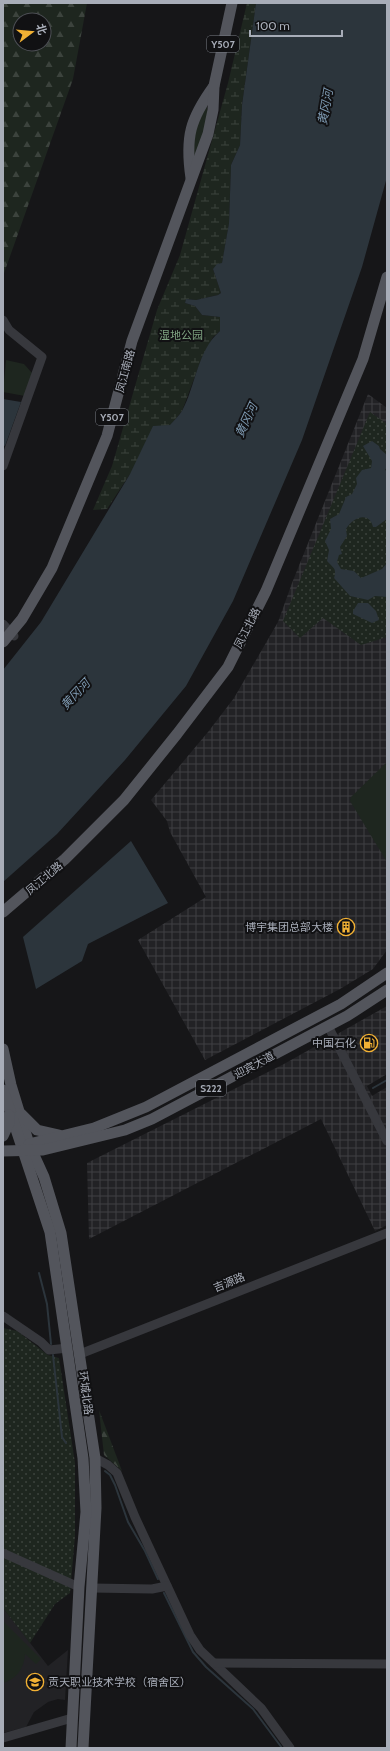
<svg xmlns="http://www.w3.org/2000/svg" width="390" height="1751" font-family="Cabin,'Noto Sans SC',sans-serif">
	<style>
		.built { fill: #222225 }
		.industrial { fill: url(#industrial-grid) }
		.grass { fill: #1e261f }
		.forest { fill: url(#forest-firs); fill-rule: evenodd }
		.wetland { fill: url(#wetland-marsh) }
		.park { fill: url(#park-dots) }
		.water { fill: #2c353c }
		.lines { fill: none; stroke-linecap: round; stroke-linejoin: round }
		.stream { stroke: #2c353c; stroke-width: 2 }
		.minor { stroke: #37383d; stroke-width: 9 }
		.major { stroke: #53555c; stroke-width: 11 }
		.labels { text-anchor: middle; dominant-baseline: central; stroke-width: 4; stroke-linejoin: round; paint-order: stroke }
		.shield { fill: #111113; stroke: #7b7e86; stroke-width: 1 }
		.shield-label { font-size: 10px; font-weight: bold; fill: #a8adb8 }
		.park-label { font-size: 11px; fill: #7fa381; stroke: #111113 }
		.street-label { font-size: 11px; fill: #a8adb8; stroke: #111113 }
		.poi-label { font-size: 11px; fill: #a8adb8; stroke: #111113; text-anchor: end }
		.water-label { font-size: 12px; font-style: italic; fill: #7f9bb3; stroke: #111113 }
	</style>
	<defs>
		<pattern id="industrial-grid" width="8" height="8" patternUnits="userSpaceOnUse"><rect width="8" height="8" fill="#222225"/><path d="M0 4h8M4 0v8" fill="none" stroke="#3f3f43"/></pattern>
		<pattern id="forest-firs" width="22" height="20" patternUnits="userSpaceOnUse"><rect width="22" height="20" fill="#1e261f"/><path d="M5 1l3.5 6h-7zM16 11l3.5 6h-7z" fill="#3c433d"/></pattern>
		<pattern id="wetland-marsh" width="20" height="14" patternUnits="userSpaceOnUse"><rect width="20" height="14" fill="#1e261f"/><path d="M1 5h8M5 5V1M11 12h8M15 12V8" fill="none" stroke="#3c433d"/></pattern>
		<pattern id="park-dots" width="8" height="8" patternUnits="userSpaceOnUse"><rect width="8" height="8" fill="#1e261f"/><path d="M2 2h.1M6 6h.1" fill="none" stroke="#3c433d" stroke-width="1.8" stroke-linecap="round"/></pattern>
	</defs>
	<rect width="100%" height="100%" fill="#161618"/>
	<!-- built -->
	<polygon class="built" points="3,1608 48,1666 68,1650 65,1700 58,1699 48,1702 34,1712 26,1727 3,1733"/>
	<!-- industrial -->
	<g class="industrial">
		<polygon points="368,394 387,408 387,950 373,969 340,989 205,1060 138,940 206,897 170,832 167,821 151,800 208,732 234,698 278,622 292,583"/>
		<polygon points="387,1006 387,1074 367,1086 372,1096 387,1087 387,1225 375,1231 321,1119 89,1239 87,1163 284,1064"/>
	</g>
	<!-- grass -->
	<g class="grass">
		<path d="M207,103C209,124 200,143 193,162L195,128Z"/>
		<polygon points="6,360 24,364 32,373 25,396 3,392"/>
		<polygon points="387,762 387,862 350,801 351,797"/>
		<path d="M3,1621L41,1659L36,1664L25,1654C24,1668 17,1679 3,1683Z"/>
	</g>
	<!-- forest -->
	<g class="forest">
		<path d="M3,3H87L73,79L3,276ZM20,20H44V44H20Z"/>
		<polygon points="99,1410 122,1471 104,1455"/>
	</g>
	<!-- wetland -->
	<polygon class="wetland" points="247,3 256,3 242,105 240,145 231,165 229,223 222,264 213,269 221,293 218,295 196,300 186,299 185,303 195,306 202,315 220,317 220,331 213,337 201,360 182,411 130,474 107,509 93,510 112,466 157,310 180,255 228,83"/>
	<!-- park -->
	<g class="park">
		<polygon points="370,412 387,424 387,637 361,645 323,618 300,638 283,621"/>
		<polygon points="3,1328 17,1331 48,1355 59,1358 75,1463 75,1536 70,1593 55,1604 30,1643 3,1608"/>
	</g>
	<!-- water -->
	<g class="water">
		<path d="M256,3H387V177L362,267L302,440L233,601L186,686L125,760L57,834L3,882V670L41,622L130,474L153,426L170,425C174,420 179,416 182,411C196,385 197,351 220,331V317L202,315L195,306L185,303L186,299L196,300L218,295L221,293L213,269L217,264L222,263L229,223L231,165L240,145L242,105Z"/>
		<polygon points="3,399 21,402 5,446 3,445"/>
		<path d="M372,441L379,446L380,449L387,455V467L385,470L387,471V519L376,527H373C369,510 352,518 346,529L347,536L340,547L342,554L339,555L337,562L341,569L354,571L361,578L382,569L387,563V597L375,596L368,600L350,596L334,578C337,568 333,568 327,561L329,550L325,541L331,529L330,519L339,514L346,497L352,494L357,484L356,478L362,470L371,468L372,461L363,446Z"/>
		<polygon points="358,603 368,603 376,611 379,620 372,623 353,614 353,611"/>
		<polygon points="131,841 168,903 88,944 82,961 36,989 23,937"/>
	</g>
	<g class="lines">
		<!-- stream -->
		<g class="stream">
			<polyline points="373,1088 387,1080"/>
			<polyline points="39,1273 47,1304 51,1344"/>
			<polyline points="53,1355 62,1437 66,1443"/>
			<polyline points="105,1471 110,1475 115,1485 128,1522 145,1551 158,1579"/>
			<polyline points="164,1593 193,1652 206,1667 253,1709 282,1748"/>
		</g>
		<!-- minor -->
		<g class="minor">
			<polyline points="3,320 9,330 42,357 3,466"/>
			<polyline points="3,624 14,636"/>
			<polyline points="328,1026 387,1141"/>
			<polyline points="3,1316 41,1342 49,1350 68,1348"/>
			<polyline points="80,1354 387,1233"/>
			<polyline points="95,1458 108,1465 117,1473 135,1517 190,1635 200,1650 261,1708 290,1748"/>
			<polyline points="3,1553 79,1587"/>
			<polyline points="92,1588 152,1589 167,1586"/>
			<polyline points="214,1663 387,1664"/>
			<polyline points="3,1738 72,1718"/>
		</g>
		<!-- major -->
		<g class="major">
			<path d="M191,178C185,137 190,119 214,86"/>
			<polyline points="3,642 22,619 52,568 107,436 132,341 208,134 213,110 214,86 232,3"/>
			<polyline points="3,912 65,859 124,800 177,734 228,667 266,591 363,359 387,277"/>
			<polyline points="3,1049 11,1085 29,1144 44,1177 61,1233 95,1458 96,1508 83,1748"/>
			<polyline points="3,1090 50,1232 83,1458 86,1512 79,1587 71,1748"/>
			<polyline points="21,1114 37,1130 59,1135"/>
			<polyline points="3,1136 9,1123 9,1115"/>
			<polyline points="29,1144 94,1128 146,1107 341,1004 387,973"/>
			<polyline points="3,1151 43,1150 125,1130 152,1119 347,1016 387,990"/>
		</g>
	</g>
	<!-- icons -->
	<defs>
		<symbol id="building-ring" viewBox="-11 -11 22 22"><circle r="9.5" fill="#111113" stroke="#f2b134" stroke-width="1.5"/><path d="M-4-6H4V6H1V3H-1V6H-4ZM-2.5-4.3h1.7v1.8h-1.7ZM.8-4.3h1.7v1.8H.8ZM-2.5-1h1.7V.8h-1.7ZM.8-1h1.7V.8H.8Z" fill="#f2b134"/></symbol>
		<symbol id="fuel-ring" viewBox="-11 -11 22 22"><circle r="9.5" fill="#111113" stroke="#f2b134" stroke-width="1.5"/><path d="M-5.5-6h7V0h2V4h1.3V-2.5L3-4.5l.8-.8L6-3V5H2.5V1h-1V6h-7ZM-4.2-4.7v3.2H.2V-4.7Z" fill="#f2b134"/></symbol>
		<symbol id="school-ring" viewBox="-11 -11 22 22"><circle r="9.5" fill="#111113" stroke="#f2b134" stroke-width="1.5"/><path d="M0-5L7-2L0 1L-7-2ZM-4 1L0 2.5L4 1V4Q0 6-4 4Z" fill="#f2b134"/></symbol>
	</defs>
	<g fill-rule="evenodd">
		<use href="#building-ring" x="336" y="917" width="20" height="20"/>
		<use href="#fuel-ring" x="359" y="1033" width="20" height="20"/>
		<use href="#school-ring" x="25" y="1672" width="20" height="20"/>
	</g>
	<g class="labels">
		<!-- shield labels -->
		<g class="shield">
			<rect x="207" y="36" width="32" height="16" rx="3"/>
			<rect x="96" y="409" width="32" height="16" rx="3"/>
			<rect x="196" y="1080" width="30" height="16" rx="3"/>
		</g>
		<g class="shield-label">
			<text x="223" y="44">Y507</text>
			<text x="112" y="417">Y507</text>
			<text x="211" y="1088">S222</text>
		</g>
		<!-- park labels -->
		<g class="park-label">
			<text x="181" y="335">湿地公园</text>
		</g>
		<!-- street labels -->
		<g class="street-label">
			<text transform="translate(125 371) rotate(-75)">凤江南路</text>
			<text transform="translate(247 628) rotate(-63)">凤江北路</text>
			<text transform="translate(44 878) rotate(-40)">凤江北路</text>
			<text transform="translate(254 1065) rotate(-28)">迎宾大道</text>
			<text transform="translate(229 1282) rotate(-22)">吉源路</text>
			<text transform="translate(86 1393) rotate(82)">环城北路</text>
		</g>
		<!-- poi labels -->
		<g class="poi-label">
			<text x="333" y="927">博宇集团总部大楼</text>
			<text x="356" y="1043">中国石化</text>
			<text x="48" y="1682" text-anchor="start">贡天职业技术学校（宿舍区）</text>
		</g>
		<!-- water labels -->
		<g class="water-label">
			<text transform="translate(325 107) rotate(-80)">黄冈河</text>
			<text transform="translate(246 420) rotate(-65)">黄冈河</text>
			<text transform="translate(75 694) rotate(-47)">黄冈河</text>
		</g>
	</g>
	<!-- border -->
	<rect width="390" height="1751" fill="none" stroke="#a8adb8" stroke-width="8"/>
	<!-- north arrow -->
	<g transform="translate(32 32) rotate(74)"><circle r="19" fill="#111113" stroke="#4d4f55"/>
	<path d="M0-3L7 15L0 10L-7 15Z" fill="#f2b134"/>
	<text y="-6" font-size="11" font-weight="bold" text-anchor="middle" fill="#a8adb8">北</text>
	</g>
	<!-- scale -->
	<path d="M250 30v6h92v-6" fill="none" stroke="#a8adb8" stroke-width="2"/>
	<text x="256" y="30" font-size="12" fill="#a8adb8" stroke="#111113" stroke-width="3" paint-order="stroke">100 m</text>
</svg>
